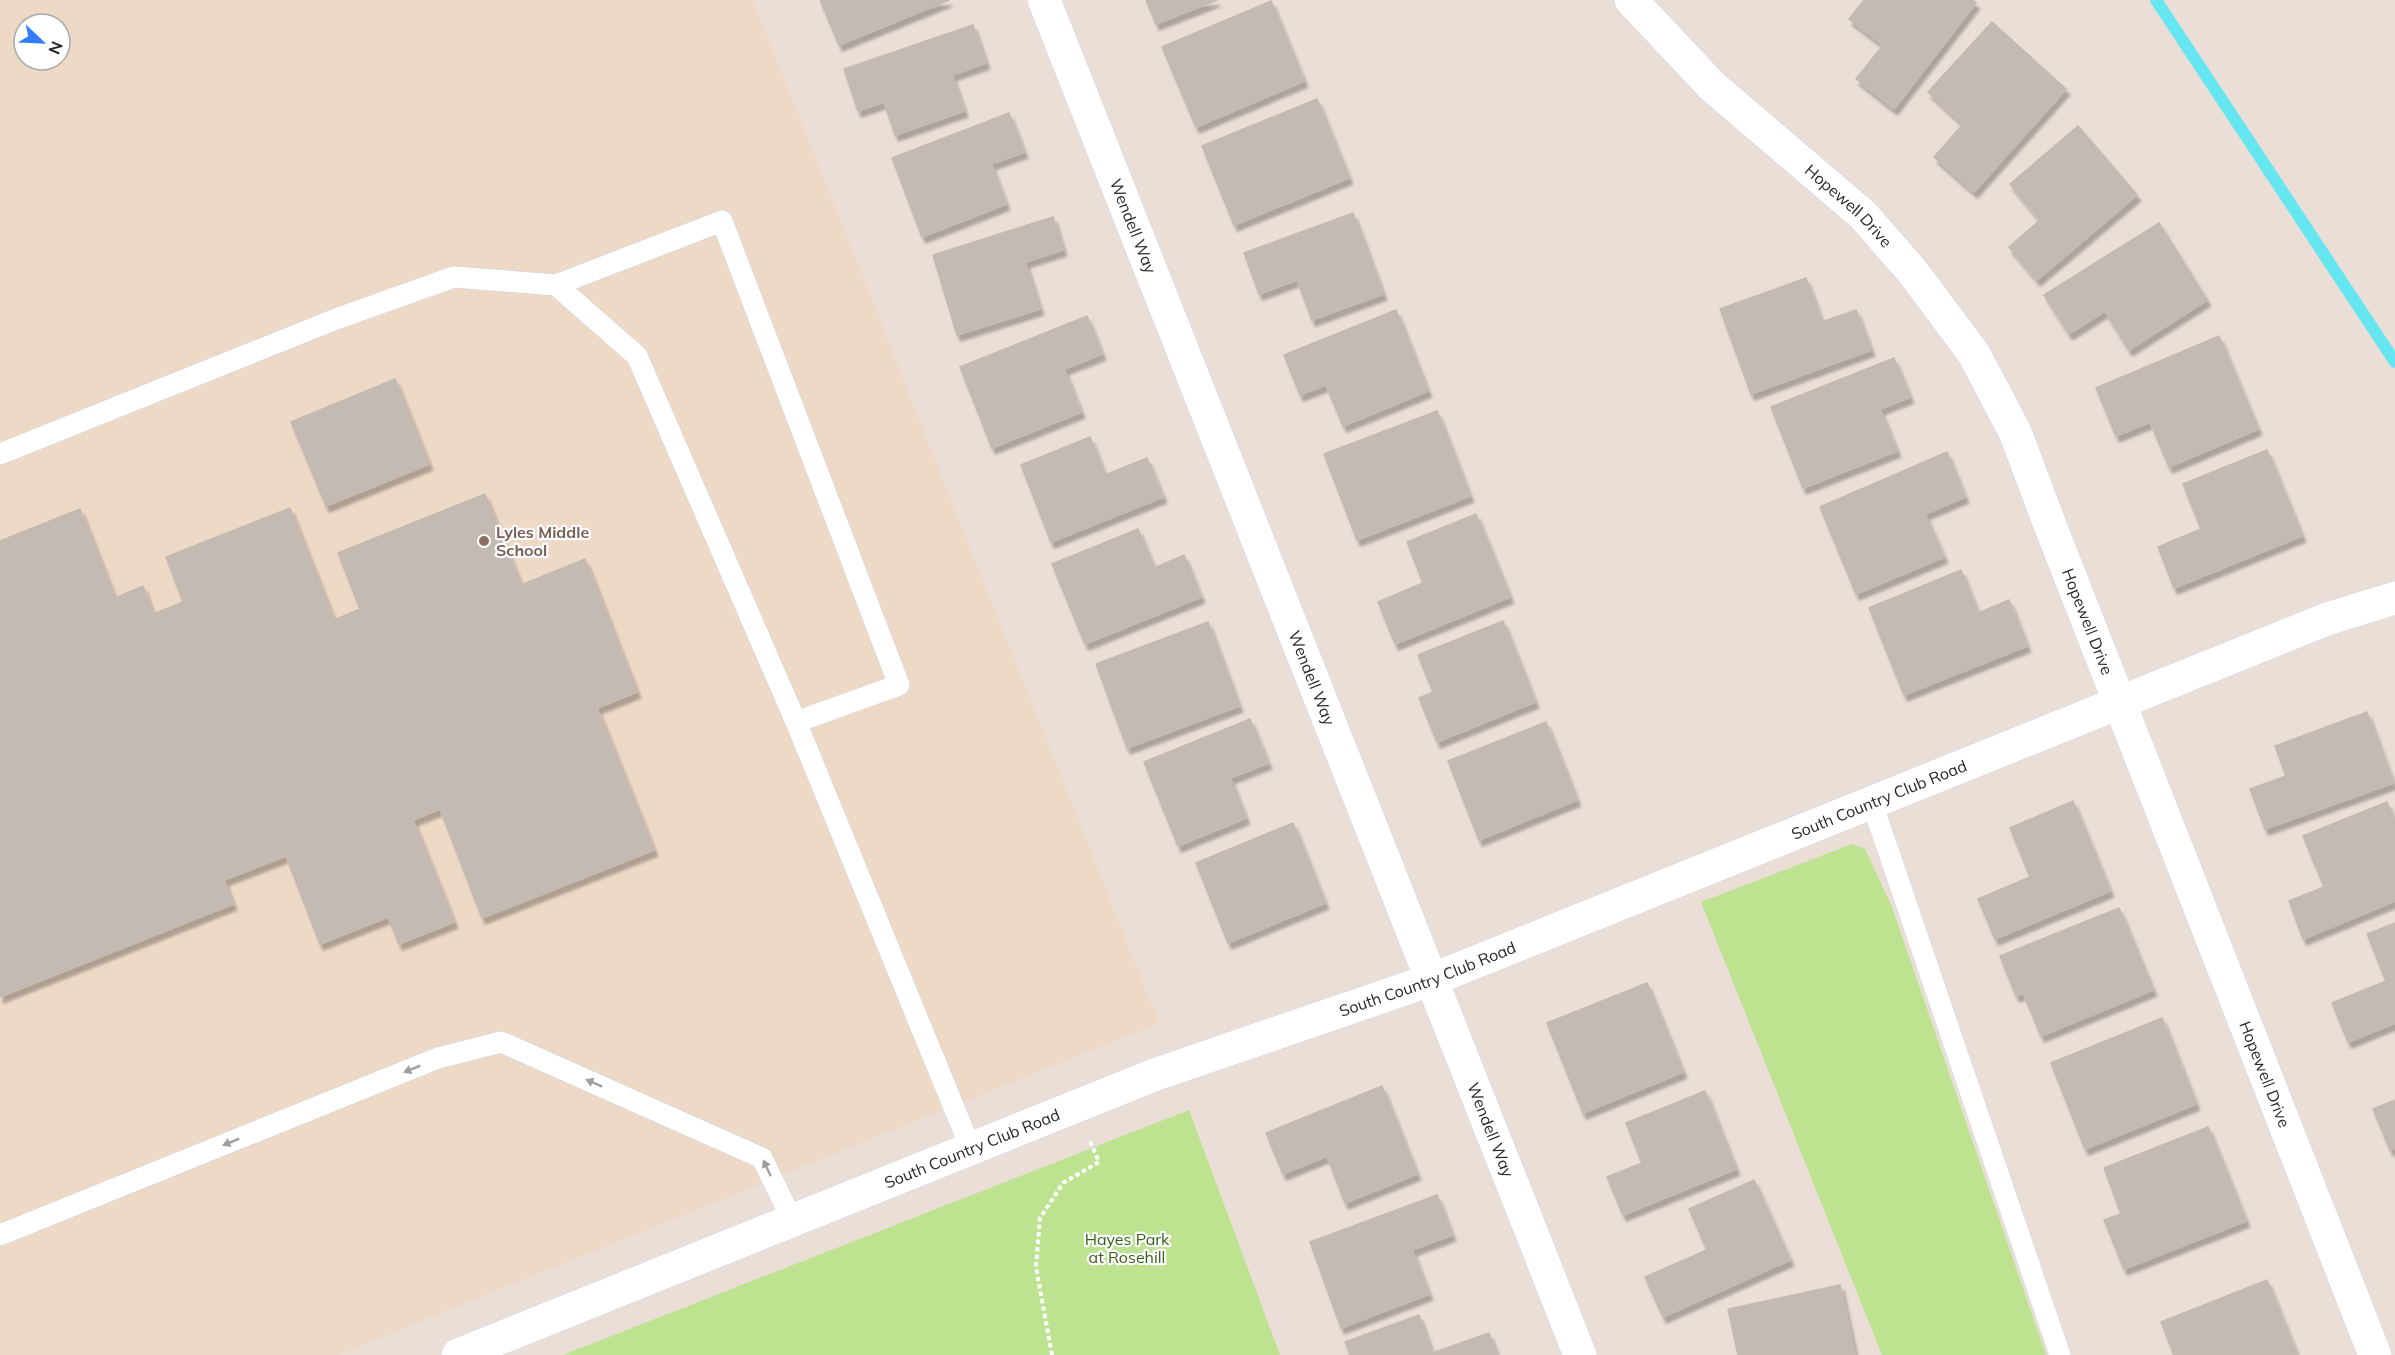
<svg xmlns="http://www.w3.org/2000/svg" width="2395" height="1355" font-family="Mulish,sans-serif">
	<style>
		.education { fill: #edd9c6; fill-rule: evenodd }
		.green { fill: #bde391 }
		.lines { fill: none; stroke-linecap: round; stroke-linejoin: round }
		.stream { stroke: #66e6f0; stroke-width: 12 }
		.building { fill: #c2bab3; stroke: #c5bab1; stroke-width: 1.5; filter: url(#shadow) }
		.service-casing { stroke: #cdd4e1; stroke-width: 22 }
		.minor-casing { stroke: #cdd4e1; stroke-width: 34 }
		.tertiary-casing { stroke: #cdd4e1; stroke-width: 34 }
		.path { stroke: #fff; stroke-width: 4; stroke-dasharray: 4.5 3; stroke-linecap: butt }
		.service { stroke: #fff; stroke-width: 21 }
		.minor { stroke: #fff; stroke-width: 33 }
		.tertiary { stroke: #fff; stroke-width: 33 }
		.oneway { fill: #9e9e9e }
		.education-dot { fill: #8d6e63; stroke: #fff; stroke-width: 2 }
		.labels { text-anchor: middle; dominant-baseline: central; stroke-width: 4.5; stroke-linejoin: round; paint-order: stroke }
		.street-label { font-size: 16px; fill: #272727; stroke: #fff }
		.education-label { font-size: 16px; font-weight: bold; fill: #785e54; stroke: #fff; text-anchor: start }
		.park-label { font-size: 16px; fill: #366317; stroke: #fff }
	</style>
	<defs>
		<filter id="shadow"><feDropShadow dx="3.5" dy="6" stdDeviation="1.5" flood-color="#0004"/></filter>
	</defs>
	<rect width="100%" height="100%" fill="#eaded7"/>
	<!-- education -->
	<path class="education" d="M0,0H753L1159,1023L337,1355H0ZM24,24H60V60H24Z"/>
	<!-- green -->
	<g class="green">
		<polygon points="1852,844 1865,849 1892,907 2046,1355 1882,1355 1701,902"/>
		<polygon points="1189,1110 1280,1355 563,1355"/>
	</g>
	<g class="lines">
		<!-- stream -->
		<polyline class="stream" points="2156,0 2395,362"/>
	</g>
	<!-- building -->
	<g class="building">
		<polygon points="820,0 949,0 839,45"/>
		<polygon points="1146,0 1217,0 1156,24"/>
		<polygon points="1864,0 1972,0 1976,3 1894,109 1856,79 1883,45 1849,19"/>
		<polygon points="1271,1 1304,81 1196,127 1162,47"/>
		<polygon points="1992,22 2066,89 1974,192 1934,157 1963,124 1928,92"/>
		<polygon points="973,25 986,63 952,75 964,111 895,135 884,102 858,111 844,69"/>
		<polygon points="1317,99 1349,178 1234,225 1202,146"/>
		<polygon points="1009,113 1024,152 991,164 1006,204 922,237 892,158"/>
		<polygon points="2078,126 2137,195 2037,280 2009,247 2040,220 2010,184"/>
		<polygon points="1353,213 1383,294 1312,320 1297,280 1259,294 1244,253"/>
		<polygon points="1053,217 1063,250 1025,262 1040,309 957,335 933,255"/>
		<polygon points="2159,223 2207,300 2129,350 2105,311 2069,334 2044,295"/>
		<polygon points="1806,278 1822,322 1856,310 1871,350 1751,394 1720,309"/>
		<polygon points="1396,310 1428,391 1343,426 1326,385 1300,395 1284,355"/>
		<polygon points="1087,316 1102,354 1064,369 1081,412 992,448 960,367"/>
		<polygon points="2219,336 2258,429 2169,467 2150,422 2116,436 2096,388"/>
		<polygon points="1894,358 1910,397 1880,409 1897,451 1803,488 1771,407"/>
		<polygon points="395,379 429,464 326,506 291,422"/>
		<polygon points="1437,411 1470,496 1357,540 1324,454"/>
		<polygon points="1090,437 1105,475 1147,458 1163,497 1051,542 1021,465"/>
		<polygon points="2267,450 2302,536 2174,588 2158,547 2201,529 2183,484"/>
		<polygon points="1947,452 1965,497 1925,514 1944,557 1856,594 1820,507"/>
		<polygon points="485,494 521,585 585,559 637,692 597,708 654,850 482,918 440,809 413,820 454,922 399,944 388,917 320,944 286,856 224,880 233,904 0,997 0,541 80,509 115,598 143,586 153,614 183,602 166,557 290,508 334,620 360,609 338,553"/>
		<polygon points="1476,514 1510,597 1395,644 1378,602 1423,583 1407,542"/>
		<polygon points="1138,529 1154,568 1184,555 1201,597 1085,644 1052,564"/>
		<polygon points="1961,570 1978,613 2009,600 2027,646 1904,695 1869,608"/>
		<polygon points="1503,621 1535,702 1437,742 1419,698 1433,692 1418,655"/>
		<polygon points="1208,622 1239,706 1127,748 1096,664"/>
		<polygon points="2367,712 2393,783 2265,829 2250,789 2286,776 2275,746"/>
		<polygon points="1250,719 1268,763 1230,778 1246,818 1178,846 1144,762"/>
		<polygon points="1546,722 1577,800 1479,840 1448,761"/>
		<polygon points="2073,801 2110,891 1995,939 1978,899 2030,877 2010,828"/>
		<polygon points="2387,802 2395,823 2395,901 2303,939 2289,901 2324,887 2303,836"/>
		<polygon points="1293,823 1325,903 1228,943 1196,863"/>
		<polygon points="2119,908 2153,990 2041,1036 2023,993 2016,996 2000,956"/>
		<polygon points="2395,923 2395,1023 2348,1042 2332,1003 2386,981 2367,934"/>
		<polygon points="1647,983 1683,1072 1583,1113 1547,1023"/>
		<polygon points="2162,1018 2196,1104 2085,1149 2051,1063"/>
		<polygon points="1382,1086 1417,1174 1345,1203 1327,1156 1283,1174 1266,1133"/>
		<polygon points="1705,1091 1736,1169 1623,1215 1607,1177 1642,1163 1626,1123"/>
		<polygon points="2395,1100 2395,1148 2390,1150 2373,1109"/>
		<polygon points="2208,1127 2246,1221 2124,1269 2104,1220 2121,1214 2104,1168"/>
		<polygon points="1754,1180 1790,1260 1663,1317 1645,1277 1707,1250 1689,1209"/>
		<polygon points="1437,1195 1452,1235 1412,1250 1429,1294 1341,1328 1310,1242"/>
		<polygon points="2267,1280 2297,1355 2174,1355 2161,1322"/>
		<polygon points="1840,1285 1855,1355 1738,1355 1728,1309"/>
		<polygon points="1419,1315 1432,1353 1489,1333 1497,1355 1350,1355 1345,1342"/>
	</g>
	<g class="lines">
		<defs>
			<g id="service">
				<polyline points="556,285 722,221 899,685 796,722"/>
				<polyline points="0,454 336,319 454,277 556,285 637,356 796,722 971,1149"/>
				<polyline points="1872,803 2060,1355"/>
				<polyline points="0,1235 438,1058 501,1042 762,1158 792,1220"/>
			</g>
			<g id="minor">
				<path id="s1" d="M1044,0L1580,1355"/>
				<path id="s2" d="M1631,0L1712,86L1863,215L1912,271L1974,354L2015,432L2050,525L2375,1355"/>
			</g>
			<g id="tertiary">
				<path id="s3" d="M458,1355L1154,1075L1431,980L2327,619L2395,598"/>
			</g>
		</defs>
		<!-- service casing -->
		<use href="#service" class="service-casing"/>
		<!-- minor casing -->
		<use href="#minor" class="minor-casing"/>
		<!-- tertiary casing -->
		<use href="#tertiary" class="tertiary-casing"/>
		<!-- path -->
		<polyline class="path" points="1052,1355 1036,1267 1040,1218 1063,1183 1099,1162 1090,1141"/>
		<!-- service -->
		<use href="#service" class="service"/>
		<!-- minor -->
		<use href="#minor" class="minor"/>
		<!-- tertiary -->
		<use href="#tertiary" class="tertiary"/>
	</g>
	<!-- one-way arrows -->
	<defs><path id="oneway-solid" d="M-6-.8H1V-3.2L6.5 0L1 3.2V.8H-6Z" transform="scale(1.5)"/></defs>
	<g class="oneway">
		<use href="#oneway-solid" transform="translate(412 1069) rotate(158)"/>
		<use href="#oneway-solid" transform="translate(594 1083) rotate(-156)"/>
		<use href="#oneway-solid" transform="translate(231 1142) rotate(158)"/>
		<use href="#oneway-solid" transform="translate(767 1168) rotate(-115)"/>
	</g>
	<!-- markers -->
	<circle class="education-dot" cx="484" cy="541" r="6"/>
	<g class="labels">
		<!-- street labels -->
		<g class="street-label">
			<text stroke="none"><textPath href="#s2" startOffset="300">Hopewell Drive</textPath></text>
			<text stroke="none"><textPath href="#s1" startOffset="243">Wendell Way</textPath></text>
			<text stroke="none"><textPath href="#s2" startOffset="786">Hopewell Drive</textPath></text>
			<text stroke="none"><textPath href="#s1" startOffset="729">Wendell Way</textPath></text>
			<text stroke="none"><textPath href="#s3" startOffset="1526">South Country Club Road</textPath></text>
			<text stroke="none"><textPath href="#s3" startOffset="1040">South Country Club Road</textPath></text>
			<text stroke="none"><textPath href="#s2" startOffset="1272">Hopewell Drive</textPath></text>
			<text stroke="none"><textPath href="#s1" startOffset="1215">Wendell Way</textPath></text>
			<text stroke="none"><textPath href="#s3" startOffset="554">South Country Club Road</textPath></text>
		</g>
		<!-- education labels -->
		<g class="education-label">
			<text x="496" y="532">Lyles Middle<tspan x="496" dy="18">School</tspan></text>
		</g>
		<!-- park labels -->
		<g class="park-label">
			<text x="1127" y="1239">Hayes Park<tspan x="1127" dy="18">at Rosehill</tspan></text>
		</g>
	</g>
	<!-- north arrow -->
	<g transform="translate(42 42) rotate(113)"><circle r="28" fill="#ffffff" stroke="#a9a9a9" stroke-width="1.5"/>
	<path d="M0-4.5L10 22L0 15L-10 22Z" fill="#317efd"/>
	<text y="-9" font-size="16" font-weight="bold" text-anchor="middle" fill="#272727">N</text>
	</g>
</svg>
